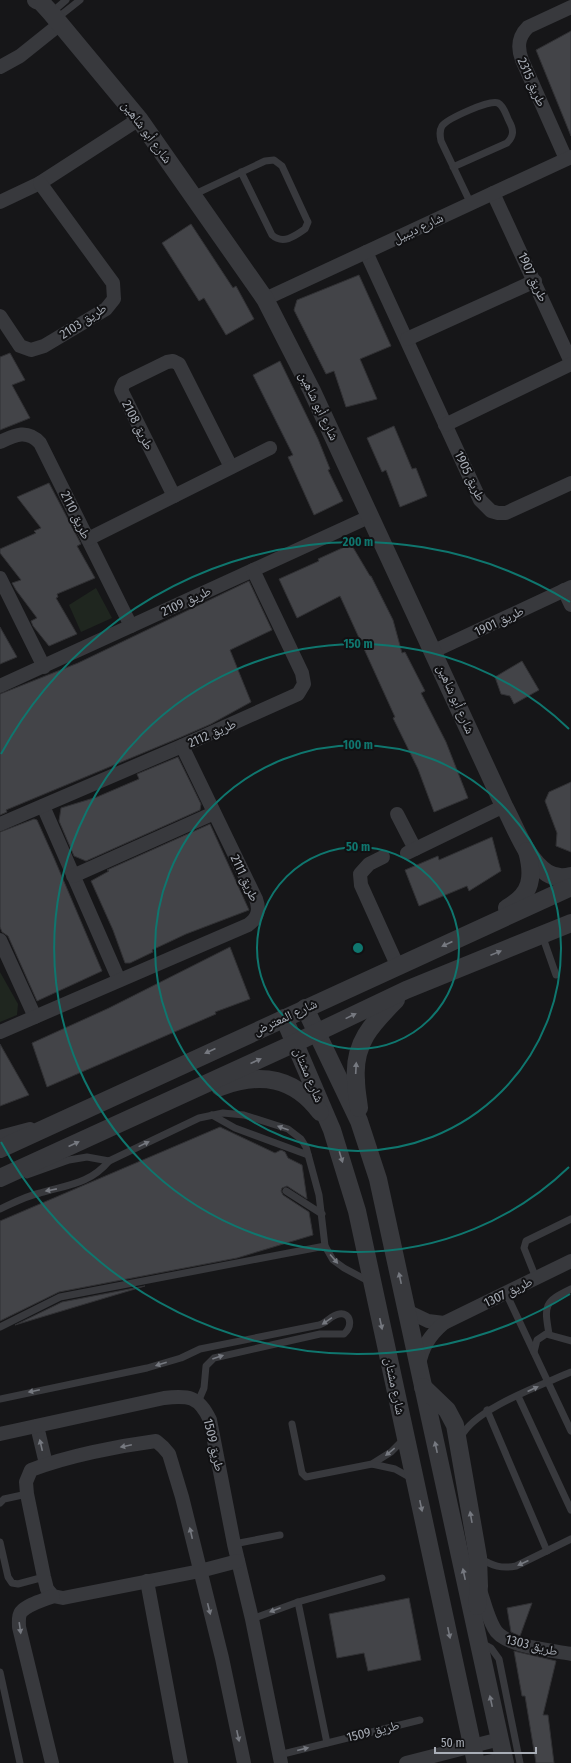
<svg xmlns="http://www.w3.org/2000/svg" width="571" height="1763" font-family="'Fira Sans Condensed','Noto Naskh Arabic',sans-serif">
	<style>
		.green { fill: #1f261f }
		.building { fill: #434448; stroke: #313134 }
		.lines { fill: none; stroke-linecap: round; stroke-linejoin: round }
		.service { stroke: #38393d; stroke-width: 7 }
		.minor { stroke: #38393d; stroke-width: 14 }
		.tertiary { stroke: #38393d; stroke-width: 18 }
		.oneway { fill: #767980 }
		.ring { fill: none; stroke: #0f766e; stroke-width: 2 }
		.labels { text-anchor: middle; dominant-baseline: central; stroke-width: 4; stroke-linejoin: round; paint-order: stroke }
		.street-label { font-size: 13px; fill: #a9aeb7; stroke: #111113 }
		.centre { fill: #0f766e; stroke: #111113; stroke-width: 2 }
		.ring-label { font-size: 12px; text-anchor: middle; font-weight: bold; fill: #0f766e; stroke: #111113; stroke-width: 4; stroke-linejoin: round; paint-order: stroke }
	</style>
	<rect width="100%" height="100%" fill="#161618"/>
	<!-- green -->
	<g class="green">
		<polygon points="96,588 112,618 81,632 69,605"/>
		<polygon points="0,972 18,1004 17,1015 0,1022"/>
	</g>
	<!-- building -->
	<g class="building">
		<polygon points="571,31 571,136 536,50"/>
		<polygon points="191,224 233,288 236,286 254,319 226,335 204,298 199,301 162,243"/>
		<polygon points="359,275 391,346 360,359 377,399 346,407 334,371 326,374 294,310 297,300"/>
		<polygon points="10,353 25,380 12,385 30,418 0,430 0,357"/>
		<polygon points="280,361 318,439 330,469 328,470 343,501 314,515 288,457 293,455 253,375"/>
		<polygon points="394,426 412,469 416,468 427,496 400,507 386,470 382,472 367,438"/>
		<polygon points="49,483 81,544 77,546 95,578 57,594 58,597 56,598 77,634 49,646 33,626 31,621 37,618 16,590 12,583 21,580 0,553 0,549 36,533 34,531 41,528 17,497"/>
		<polygon points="351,544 370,576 371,576 393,620 402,653 405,652 425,691 421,693 446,742 468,798 434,812 418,769 393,718 395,717 340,596 297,618 279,579 319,561 318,559"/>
		<polygon points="249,581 272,630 230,650 251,702 211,724 179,738 6,810 7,812 0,815 0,694 78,663"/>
		<polygon points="0,627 17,657 0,664"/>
		<polygon points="522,661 539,690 514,704 510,696 501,694 495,677"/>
		<polygon points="178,757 201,804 200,810 86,861 74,856 59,821 61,808 97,797 139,779 137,774"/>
		<polygon points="571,782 571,852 556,846 557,833 545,801 549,792"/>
		<polygon points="34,819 37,820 54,858 102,971 37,1001 8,936 2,932 0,927 0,832"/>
		<polygon points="210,824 249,910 186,934 152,950 153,952 130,963 125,963 113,930 91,881 109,871 107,870"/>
		<polygon points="492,837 501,871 469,891 467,886 419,906 405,870 438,856 439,860"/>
		<polygon points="230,947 250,999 215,1012 216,1014 47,1087 32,1043 109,1008"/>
		<polygon points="0,1044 29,1095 0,1106"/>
		<polygon points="220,1127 275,1153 281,1150 285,1152 288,1158 302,1165 307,1199 287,1186 282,1188 281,1191 283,1195 309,1212 313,1235 237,1258 59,1292 0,1321 0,1221"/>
		<polygon points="145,1286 15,1325 62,1302"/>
		<polygon points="409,1598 421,1660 368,1671 364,1653 337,1658 329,1614"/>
		<polygon points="532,1603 520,1636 511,1632 507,1608"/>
		<polygon points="514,1651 556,1661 543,1715 548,1715 554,1763 536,1763 525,1696 522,1696"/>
	</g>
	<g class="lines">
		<!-- service -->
		<g class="service">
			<polyline points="51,13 66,0"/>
			<polyline points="56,19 80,0"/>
			<path d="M453,167L507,143C514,136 514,130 509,121C506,115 504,106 498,103C490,99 447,119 442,126C439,131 440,136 441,141L471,204"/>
			<path d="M193,195L265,161L274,160L282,166L306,218L308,222L305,229C295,236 283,245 272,235L241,172"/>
			<polyline points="542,935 556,975"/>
			<polyline points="212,1115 235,1128 308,1155"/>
			<polyline points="27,1175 69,1160 87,1157 109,1161 199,1118 223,1113 244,1115 288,1129 301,1139 306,1147 319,1195 325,1246 333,1260 344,1268 370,1282"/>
			<polyline points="286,1191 322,1214"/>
			<path d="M0,1209C13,1203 26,1196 40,1193C67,1185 90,1184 109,1161"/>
			<polyline points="536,1278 524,1248 526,1241 571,1219"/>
			<polyline points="506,1293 571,1431"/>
			<polyline points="0,1327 60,1297 325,1246"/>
			<path d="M549,1334C544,1305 544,1302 571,1289"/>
			<polyline points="534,1352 537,1340 546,1334 571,1341"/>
			<polyline points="518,1396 571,1510"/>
			<path d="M0,1399L147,1368L181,1358L200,1349L319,1325C327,1323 331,1315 339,1314C351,1312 353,1326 344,1334H320L214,1358L206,1366L204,1388L198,1402"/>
			<polyline points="487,1410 547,1551"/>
			<polyline points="292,1424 302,1473 306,1477 372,1464 391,1452 405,1438"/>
			<path d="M461,1437C474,1409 542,1385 571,1372"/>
			<polyline points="372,1464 395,1469 411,1478"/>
			<polyline points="0,1503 4,1499 27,1494"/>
			<polyline points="0,1542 8,1577 12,1583 18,1584 44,1577"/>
			<polyline points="234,1544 280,1535"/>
			<path d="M480,1558C492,1566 502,1569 516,1566L571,1539"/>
			<polyline points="298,1602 327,1743"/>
			<polyline points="252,1619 298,1602 382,1578"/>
			<polyline points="480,1642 491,1648 499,1659 520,1763"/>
			<polyline points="0,1672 20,1763"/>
			<polyline points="279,1755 420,1720"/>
		</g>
		<!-- minor -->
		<g class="minor">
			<polyline points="0,67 20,56 60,24"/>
			<path d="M566,159L522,60C517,47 518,37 528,27L571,7"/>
			<polyline points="493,193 571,362"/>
			<polyline points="0,202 40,183 139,119"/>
			<polyline points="366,252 480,500 491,511 498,513 506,513 571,483"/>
			<polyline points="265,299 571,157"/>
			<polyline points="0,316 20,346 31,350 44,346 106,309 114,299 113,283 40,183"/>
			<polyline points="407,339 535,281"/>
			<polyline points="445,425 571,364"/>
			<path d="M0,442C15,435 27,429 40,443L131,626"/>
			<polyline points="174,496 121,390 124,383 167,362 173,361 179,364 231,467"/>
			<polyline points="88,539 270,448"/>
			<polyline points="0,578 44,667"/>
			<polyline points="564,590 571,605"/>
			<polyline points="434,651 571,587"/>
			<polyline points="0,686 371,516"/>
			<polyline points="43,806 119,980"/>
			<polyline points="397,814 415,849"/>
			<polyline points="0,824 182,746 298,694 304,684 302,673 253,570"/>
			<polyline points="407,853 504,806"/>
			<polyline points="383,857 369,864 360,874 361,885 398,967"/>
			<polyline points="73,876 214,813"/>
			<polyline points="0,940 35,1017"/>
			<path d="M0,1032L248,925C258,918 260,910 256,899L182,746"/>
			<polyline points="0,1137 30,1129"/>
			<polyline points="407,1311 428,1321 444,1323"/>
			<path d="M419,1365C422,1347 430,1335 444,1323L571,1261"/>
			<polyline points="37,1426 46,1464"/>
			<path d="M0,1434L164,1398C188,1395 199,1396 210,1420L234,1544L252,1619L281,1763"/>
			<path d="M238,1561L200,1571L73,1596L63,1598L53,1596L47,1589L44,1577L27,1494L26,1482L31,1470C67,1456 118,1446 156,1441L163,1447L169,1454L182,1497L222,1658L244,1763"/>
			<polyline points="147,1581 181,1763"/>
			<path d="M479,1587C484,1601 487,1616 494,1628C503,1647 551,1650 571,1654"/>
			<path d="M52,1763L19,1627C19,1622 18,1616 21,1612C28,1604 44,1600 53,1596"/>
			<polyline points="406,1763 500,1739"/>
			<polyline points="483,1763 504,1759"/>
		</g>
		<!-- tertiary -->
		<g class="tertiary">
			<path d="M36,0L41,2L51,13L139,119L265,299L312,391L504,806C516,828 526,859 547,873C555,878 563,878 571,876"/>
			<path d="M507,908C532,894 534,877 527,851"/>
			<polyline points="305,1008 359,1121 378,1179 505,1763"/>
			<polyline points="284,1018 332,1130 357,1211 476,1763"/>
			<path d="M220,1087C260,1072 294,1077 320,1112"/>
			<path d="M359,1108C358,1099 356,1090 356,1080C353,1043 372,1024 396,1000"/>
			<polyline points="0,1149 571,887"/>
			<polyline points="0,1178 295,1043 406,990 571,923"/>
			<polyline points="423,1387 447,1410 455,1425 478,1557 479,1586 477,1606"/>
		</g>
	</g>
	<!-- one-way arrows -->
	<defs><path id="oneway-solid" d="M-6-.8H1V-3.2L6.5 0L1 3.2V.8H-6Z"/></defs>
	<g class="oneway">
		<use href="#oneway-solid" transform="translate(447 944) rotate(155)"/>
		<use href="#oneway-solid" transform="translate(496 953) rotate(-22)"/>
		<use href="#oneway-solid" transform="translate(351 1016) rotate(-26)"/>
		<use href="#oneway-solid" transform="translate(210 1051) rotate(156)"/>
		<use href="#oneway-solid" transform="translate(256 1061) rotate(-24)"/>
		<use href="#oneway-solid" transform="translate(356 1068) rotate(-87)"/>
		<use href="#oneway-solid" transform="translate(283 1128) rotate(-160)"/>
		<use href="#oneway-solid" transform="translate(74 1144) rotate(-25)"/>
		<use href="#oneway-solid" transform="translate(144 1144) rotate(-26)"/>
		<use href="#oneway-solid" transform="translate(341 1157) rotate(73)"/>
		<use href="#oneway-solid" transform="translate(51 1190) rotate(169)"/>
		<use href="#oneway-solid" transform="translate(334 1259) rotate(49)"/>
		<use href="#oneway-solid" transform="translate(400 1278) rotate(-102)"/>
		<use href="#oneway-solid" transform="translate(327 1321) rotate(146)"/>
		<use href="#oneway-solid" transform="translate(381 1324) rotate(78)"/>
		<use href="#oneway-solid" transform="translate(218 1357) rotate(-19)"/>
		<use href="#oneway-solid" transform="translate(161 1364) rotate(163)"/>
		<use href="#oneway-solid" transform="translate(533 1389) rotate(-25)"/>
		<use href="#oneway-solid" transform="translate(34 1391) rotate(168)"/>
		<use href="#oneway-solid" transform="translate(41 1445) rotate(-103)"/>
		<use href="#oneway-solid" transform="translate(126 1446) rotate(168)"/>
		<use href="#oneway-solid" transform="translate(436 1447) rotate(-102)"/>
		<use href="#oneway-solid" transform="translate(390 1452) rotate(141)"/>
		<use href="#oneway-solid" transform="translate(421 1506) rotate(78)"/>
		<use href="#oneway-solid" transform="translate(471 1517) rotate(-100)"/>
		<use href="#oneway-solid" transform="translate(191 1533) rotate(-103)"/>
		<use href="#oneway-solid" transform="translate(523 1563) rotate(155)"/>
		<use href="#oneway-solid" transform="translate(464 1574) rotate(-102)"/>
		<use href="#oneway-solid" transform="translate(209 1609) rotate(76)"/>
		<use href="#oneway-solid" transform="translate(275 1610) rotate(159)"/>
		<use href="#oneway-solid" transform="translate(20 1628) rotate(82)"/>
		<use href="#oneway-solid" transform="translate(449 1633) rotate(78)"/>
		<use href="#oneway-solid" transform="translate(491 1701) rotate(-102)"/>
		<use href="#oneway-solid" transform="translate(238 1736) rotate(78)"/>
		<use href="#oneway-solid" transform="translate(303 1749) rotate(-14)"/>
	</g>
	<!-- distance rings -->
	<g class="ring">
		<circle cx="358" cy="948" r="101"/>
		<circle cx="358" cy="948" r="203"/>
		<path d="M569 1167A304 304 0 1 1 569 729"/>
		<path d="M570 1294A406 406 0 0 1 1 1142M1 754A406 406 0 0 1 570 602"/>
	</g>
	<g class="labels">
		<!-- street labels -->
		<g class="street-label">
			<text transform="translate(532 82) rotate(66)">طريق 2315</text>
			<text transform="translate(147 132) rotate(53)">شارع أبو شاهين</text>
			<text transform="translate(418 228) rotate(-25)">شارع ديبيل</text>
			<text transform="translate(533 277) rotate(65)">طريق 1907</text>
			<text transform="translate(83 321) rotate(-33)">طريق 2103</text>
			<text transform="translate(319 406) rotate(64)">شارع أبو شاهين</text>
			<text transform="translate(138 425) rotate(63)">طريق 2108</text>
			<text transform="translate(470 476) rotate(64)">طريق 1905</text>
			<text transform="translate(76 515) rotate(64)">طريق 2110</text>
			<text transform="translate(186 601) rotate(-25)">طريق 2109</text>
			<text transform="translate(499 621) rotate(-25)">طريق 1901</text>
			<text transform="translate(456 699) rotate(66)">شارع أبو شاهين</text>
			<text transform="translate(212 733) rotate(-24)">طريق 2112</text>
			<text transform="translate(245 878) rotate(65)">طريق 2111</text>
			<text transform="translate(285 1017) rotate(-25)">شارع المعترض</text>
			<text transform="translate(309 1075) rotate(67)">شارع مشتان</text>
			<text transform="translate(508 1292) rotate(-26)">طريق 1307</text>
			<text transform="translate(395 1386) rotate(78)">شارع مشتان</text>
			<text transform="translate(214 1445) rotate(77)">طريق 1509</text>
			<text transform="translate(532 1645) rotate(14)">طريق 1303</text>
			<text transform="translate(373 1731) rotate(-14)">طريق 1509</text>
		</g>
	</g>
	<circle cx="358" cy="948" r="6" class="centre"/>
	<g class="ring-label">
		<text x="358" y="546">200 m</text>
		<text x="358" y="648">150 m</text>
		<text x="358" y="749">100 m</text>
		<text x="358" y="851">50 m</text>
	</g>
	<!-- scale -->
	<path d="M435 1747v6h101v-6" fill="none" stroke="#a9aeb7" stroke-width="2"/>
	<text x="441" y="1747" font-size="12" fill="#a9aeb7" stroke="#111113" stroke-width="3" paint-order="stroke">50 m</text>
</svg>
